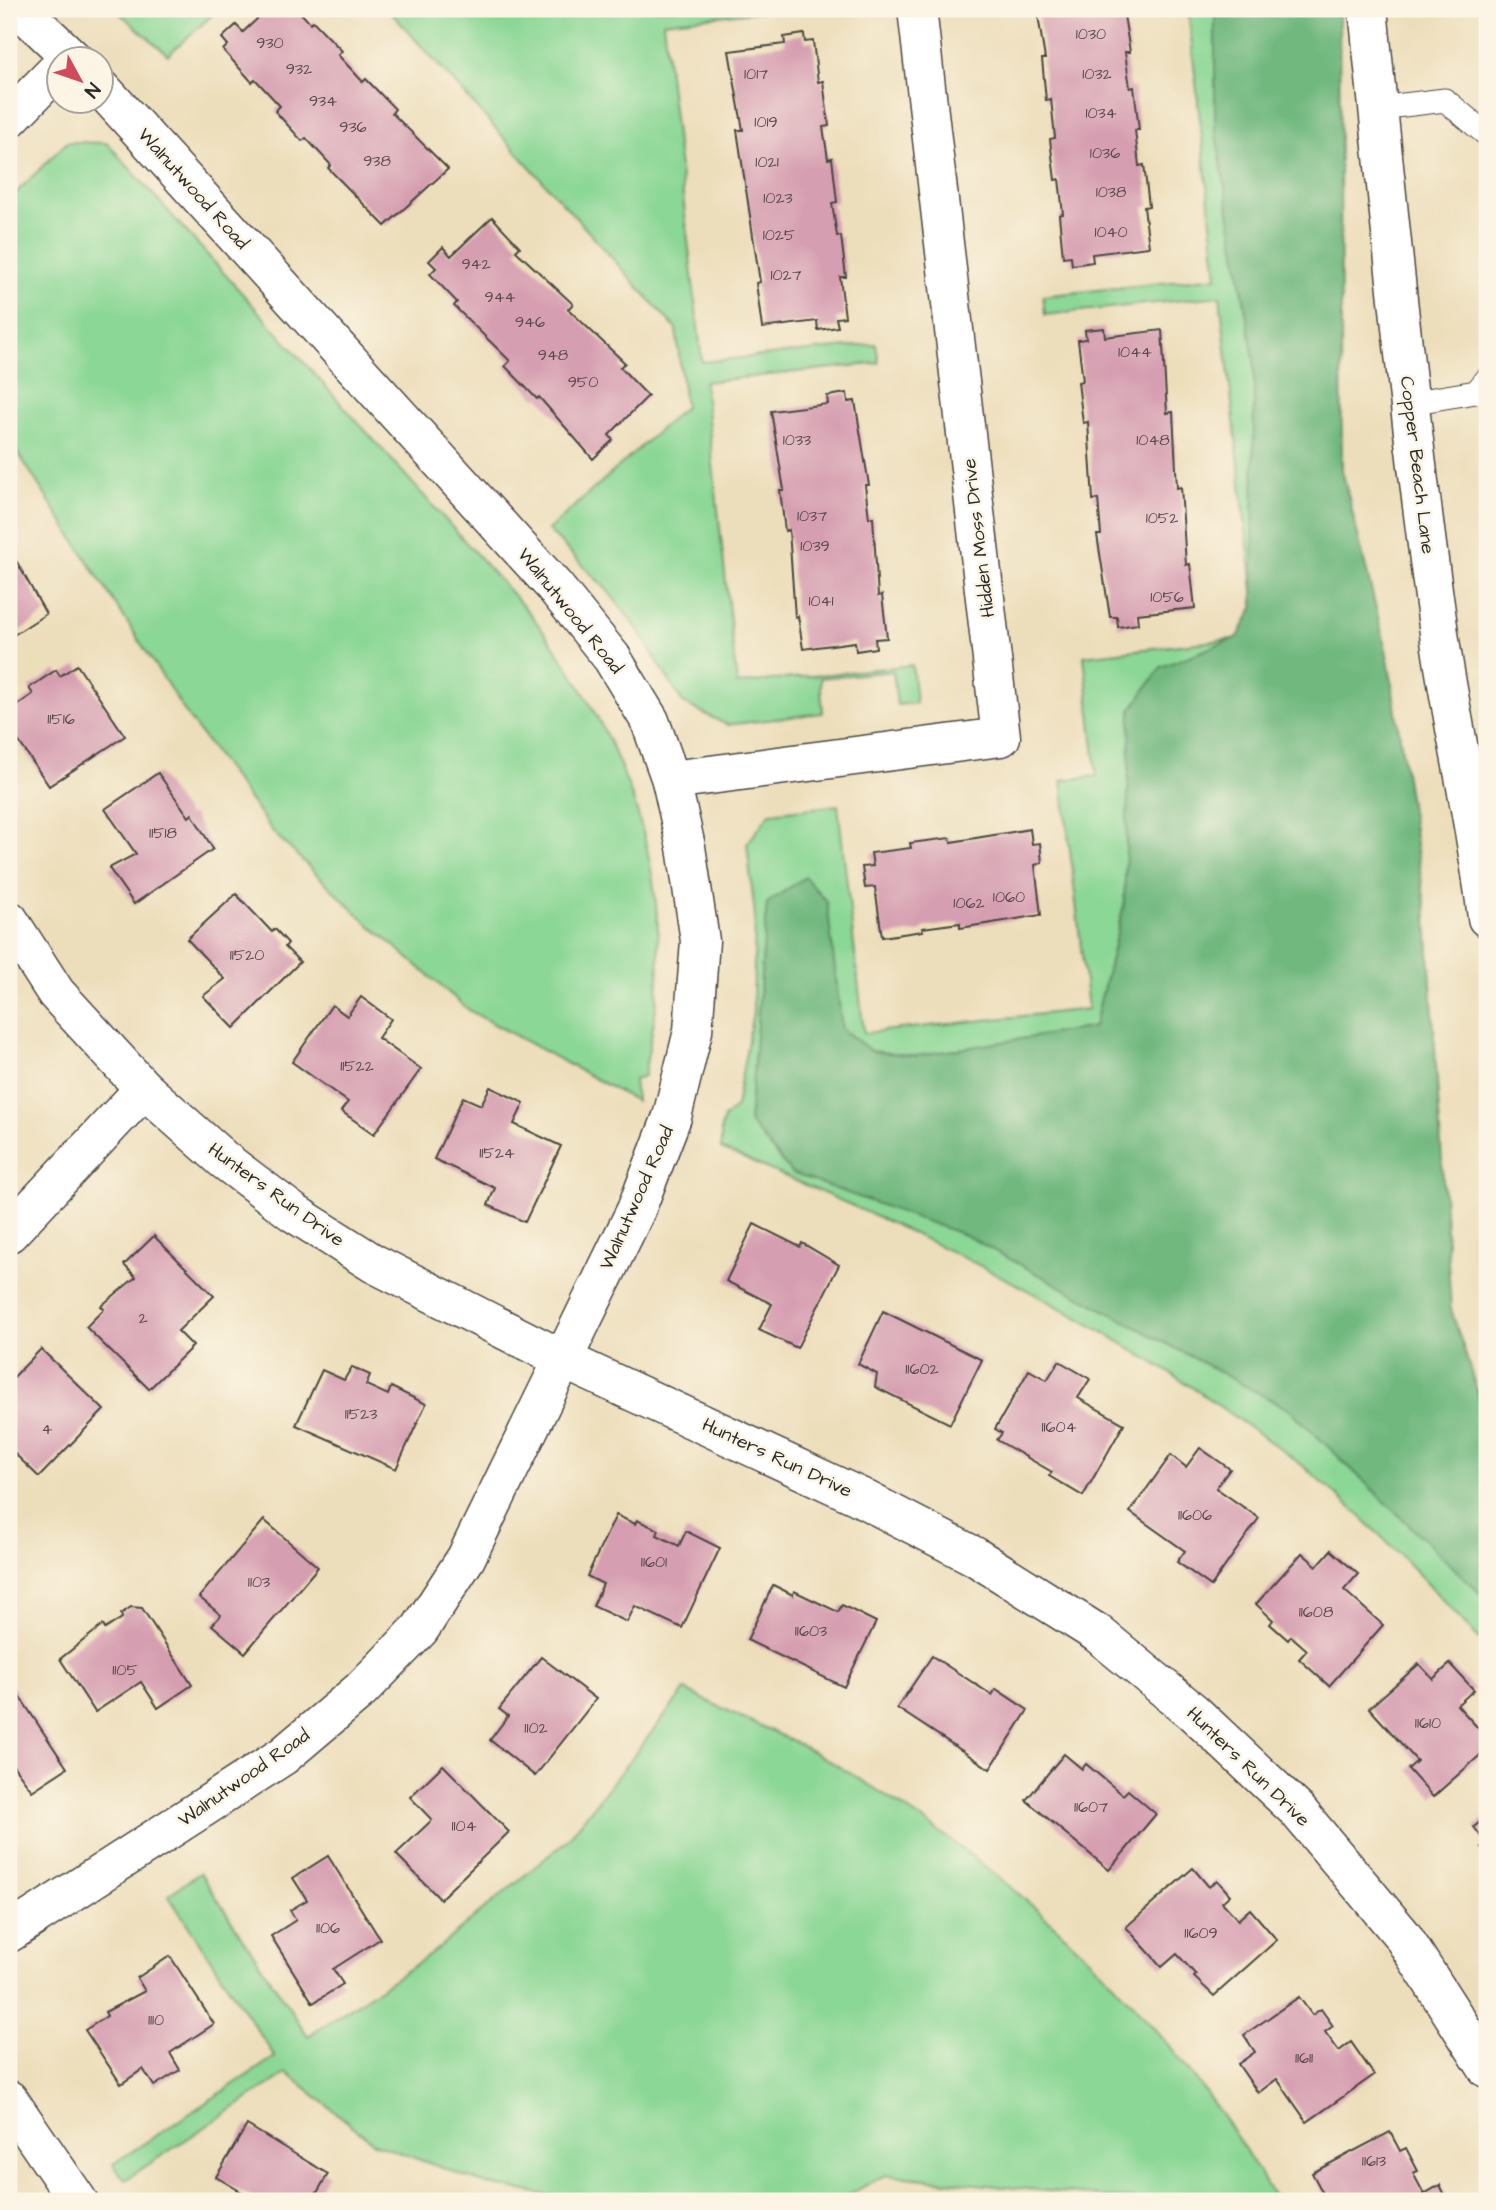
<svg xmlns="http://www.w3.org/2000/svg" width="1496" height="2210" font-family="'Architects Daughter',sans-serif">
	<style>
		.green { fill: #8bd795; stroke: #5b8160; stroke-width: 2 }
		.forest { fill: #70b87e; stroke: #4e7254; stroke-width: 2 }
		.building { fill: #d69fb1 }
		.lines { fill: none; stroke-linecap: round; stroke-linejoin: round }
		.service-casing { stroke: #484641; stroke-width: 25 }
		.minor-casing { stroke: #484641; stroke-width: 41 }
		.service { stroke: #fff; stroke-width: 23 }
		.minor { stroke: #fff; stroke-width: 38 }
		.labels { text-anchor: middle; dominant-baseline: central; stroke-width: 5; stroke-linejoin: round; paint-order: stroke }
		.number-label { font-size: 16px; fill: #56484c }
		.street-label { font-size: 19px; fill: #2b2b2b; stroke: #fcf5e5 }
	</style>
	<rect width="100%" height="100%" fill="#fcf5e5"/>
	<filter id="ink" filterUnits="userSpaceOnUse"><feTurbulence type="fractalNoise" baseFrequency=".0143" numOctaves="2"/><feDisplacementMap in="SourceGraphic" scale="14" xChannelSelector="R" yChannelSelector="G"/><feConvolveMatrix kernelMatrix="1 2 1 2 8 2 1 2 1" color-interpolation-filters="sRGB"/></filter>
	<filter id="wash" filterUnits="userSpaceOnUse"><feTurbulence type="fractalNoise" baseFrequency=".00686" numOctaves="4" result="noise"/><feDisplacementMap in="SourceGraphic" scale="28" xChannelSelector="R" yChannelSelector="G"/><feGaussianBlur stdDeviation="1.57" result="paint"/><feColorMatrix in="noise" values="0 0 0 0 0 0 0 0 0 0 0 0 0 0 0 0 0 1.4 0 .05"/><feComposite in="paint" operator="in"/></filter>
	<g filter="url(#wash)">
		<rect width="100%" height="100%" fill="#eddebb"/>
		<!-- green -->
		<g class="green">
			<polygon points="115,9 219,9 168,55"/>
			<polygon points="388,9 782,9 663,22 702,362 876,344 879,363 704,382 737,684 912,665 916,703 897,705 893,671 820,678 823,713 727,725 683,703 637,628 607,590 548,530 685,407 676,329"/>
			<path d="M1188,9H1283L1456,1559L1487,1572V1647C1432,1588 1377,1528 1314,1475C1293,1457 1269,1441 1246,1425C1082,1305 907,1228 721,1149V1128L724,1118L736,1107L753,1012L755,916L747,844L770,813L838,805L864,1033L1088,1009L1062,780L1097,776L1084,656L1258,636L1220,296L1045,315L1043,296L1217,277Z"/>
			<path d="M67,142L107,143L532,616C618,729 669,851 657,997C655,1023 648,1050 644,1076L634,1080L636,1101L470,1011L365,921L274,833L189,718L9,439V200Z"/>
			<path d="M685,1690C732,1714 782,1734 828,1760C1011,1866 1171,2016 1276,2201H1149L885,2175L837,2201H582L486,2184L374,2143L287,2073L125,2180L113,2164L275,2057L168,1895L200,1873L308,2036L431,1954L567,1840Z"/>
		</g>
		<!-- forest -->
		<polygon class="forest" points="1215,9 1339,9 1342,470 1388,658 1427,917 1451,1309 1487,1422 1487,1600 1290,1410 967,1236 791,1173 749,1122 767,903 805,877 827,902 842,1029 871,1051 916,1056 1094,1027 1124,904 1131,710 1161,667 1238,637 1253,608 1254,359 1215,128"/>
		<g id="blocks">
			<!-- building -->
			<g class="building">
				<polygon points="268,9 297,9 310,23 313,21 342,51 338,55 363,82 366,79 395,109 392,113 448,169 385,226 328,168 331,165 306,138 302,141 275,111 280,106 255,79 252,82 223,50 228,45 222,38 236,25 243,32"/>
				<polygon points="1037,9 1123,9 1130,52 1125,52 1130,88 1134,87 1139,130 1135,130 1139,166 1144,165 1149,206 1144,207 1149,247 1092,254 1093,262 1072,265 1071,256 1063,257 1059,215 1063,214 1059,179 1055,180 1050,139 1055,138 1051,99 1046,100 1042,59 1045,59"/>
				<polygon points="804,34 805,42 813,41 818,82 823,81 829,126 823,127 828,159 832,158 837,202 832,203 837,236 841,236 846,277 840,277 845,317 836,318 838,327 818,330 817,321 762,328 756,283 760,282 737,130 743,130 729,51 785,44 784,37"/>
				<polygon points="492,217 520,247 516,251 573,304 568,309 625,363 620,367 648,396 609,435 613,440 593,459 539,397 537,399 505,366 510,361 454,306 457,302 430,274 436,268 429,261 443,247 451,256"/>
				<polygon points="1104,328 1105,337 1162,330 1167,413 1173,412 1177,488 1181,487 1186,565 1190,564 1195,608 1137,614 1138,624 1118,627 1117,617 1110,617 1097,535 1101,535 1098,499 1093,500 1088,422 1083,423 1078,382 1083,381 1078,340 1086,339 1085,330"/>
				<polygon points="847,393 848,402 855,401 869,485 865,485 869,518 873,517 878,596 882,595 887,638 875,639 876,648 856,651 855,642 803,649 798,616 795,617 789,530 785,531 780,490 784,490 771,411 828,404 827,396"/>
				<polygon points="13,555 46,614 9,638 9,558"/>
				<polygon points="77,665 125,736 49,786 9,727 9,711 33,694 29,688 56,670 60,676"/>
				<polygon points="158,773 189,817 192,814 213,849 134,904 109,868 136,854 105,809"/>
				<polygon points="1030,829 1032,844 1040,843 1042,863 1035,865 1041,915 960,928 960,923 922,928 923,931 882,937 875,887 865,888 862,867 873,866 871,853 911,848 910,843 950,838 951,842"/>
				<polygon points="236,894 272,932 275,929 288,943 285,947 300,962 234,1028 203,996 225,979 187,939"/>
				<polygon points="361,997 391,1019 378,1038 421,1069 374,1134 341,1111 348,1102 292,1062 332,1005 347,1016"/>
				<polygon points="490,1087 524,1103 514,1124 561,1146 525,1222 488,1205 495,1188 434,1159 463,1097 481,1105"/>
				<polygon points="754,1224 800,1247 802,1243 839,1265 797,1348 759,1330 772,1304 726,1281"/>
				<polygon points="154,1236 214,1296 178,1331 193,1346 149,1389 86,1327 104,1309 101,1306 136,1277 124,1265"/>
				<polygon points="883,1311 982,1360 950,1424 875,1387 877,1374 858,1364"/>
				<polygon points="41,1349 104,1410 39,1477 9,1448 9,1382"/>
				<polygon points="1059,1361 1090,1379 1078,1398 1124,1424 1083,1496 1049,1476 1052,1472 997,1440 1002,1433 995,1429 1029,1370 1047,1380"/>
				<polygon points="352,1367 370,1375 366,1385 388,1395 391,1387 426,1404 396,1469 296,1425 322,1370 344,1380"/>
				<polygon points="1200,1448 1230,1469 1216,1488 1259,1518 1211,1586 1177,1562 1185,1551 1130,1512 1171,1455 1186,1467"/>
				<polygon points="616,1515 635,1524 637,1520 659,1530 657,1535 679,1546 686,1531 720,1548 682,1628 635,1606 627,1622 593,1606 603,1584 587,1576"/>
				<polygon points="264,1520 318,1567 245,1653 212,1625 221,1615 199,1597"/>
				<polygon points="1331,1550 1358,1574 1344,1590 1383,1625 1329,1686 1299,1659 1307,1650 1291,1636 1288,1640 1270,1624 1273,1620 1256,1604 1302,1553 1317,1566"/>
				<polygon points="773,1585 793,1595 794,1591 838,1612 842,1605 876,1622 844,1687 747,1640"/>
				<polygon points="131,1607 142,1608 192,1685 158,1708 141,1682 95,1712 60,1659 103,1625 105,1629 122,1618 121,1614"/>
				<polygon points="932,1656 992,1695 996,1689 1028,1710 990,1769 897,1708"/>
				<polygon points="541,1657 596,1699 535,1776 490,1740 508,1716 499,1709"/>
				<polygon points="1419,1664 1433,1679 1450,1664 1474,1690 1457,1705 1487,1738 1487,1749 1433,1797 1408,1769 1417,1761 1369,1708"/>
				<polygon points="12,1685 67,1768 32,1791 9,1760 9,1688"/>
				<polygon points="1064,1754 1082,1769 1086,1764 1123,1795 1128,1790 1156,1814 1109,1870 1026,1800"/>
				<polygon points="443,1765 509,1832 440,1899 396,1854 432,1820 410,1797"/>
				<polygon points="1487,1816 1487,1854 1482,1847 1486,1843 1474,1827"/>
				<polygon points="328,1856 380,1939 333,1969 343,1984 313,2003 271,1936 296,1920 290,1910 307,1900 293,1878"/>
				<polygon points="1193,1868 1209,1887 1217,1880 1230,1895 1222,1902 1238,1920 1250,1909 1277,1940 1214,1996 1194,1977 1196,1975 1177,1954 1162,1967 1126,1927"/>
				<polygon points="170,1956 214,2024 170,2053 180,2070 154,2086 143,2069 121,2084 85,2030 107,2016 105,2012 145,1991 137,1978"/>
				<polygon points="1299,1997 1312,2015 1321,2009 1333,2026 1325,2032 1339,2051 1351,2042 1374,2075 1307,2122 1277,2079 1258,2093 1238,2064 1255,2052 1244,2035"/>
				<polygon points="247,2125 328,2174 312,2201 257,2201 216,2177"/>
				<polygon points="1390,2132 1400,2151 1406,2148 1418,2171 1413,2173 1424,2194 1440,2185 1448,2201 1327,2201 1312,2173"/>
			</g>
		</g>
	</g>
	<g filter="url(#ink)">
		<use href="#blocks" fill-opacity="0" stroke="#484641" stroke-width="2"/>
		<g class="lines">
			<defs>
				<g id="service">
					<polyline points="1379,108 1445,100 1487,135"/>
					<polyline points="1409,403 1476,392 1487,379"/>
				</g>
				<g id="minor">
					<polyline points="20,9 74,60"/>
					<path d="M1368,9C1389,215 1409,421 1438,626C1451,724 1476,820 1487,918"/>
					<polyline points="9,119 60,67"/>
					<polyline points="671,780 1001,737 917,9"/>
					<polyline points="9,920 56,993 144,1089 224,1160 294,1213 373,1263 562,1359 858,1496 974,1556 1097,1633 1193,1712 1297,1810 1402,1935 1487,2068"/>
					<polyline points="9,1233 144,1089"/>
					<polyline points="9,1933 283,1756 361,1690 420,1629 466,1558 636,1210 672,1117 693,1031 700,941 686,847 671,780 650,721 612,658 554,586 102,89"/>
					<polyline points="9,2100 78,2201"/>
				</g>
			</defs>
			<!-- service casing -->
			<use href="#service" class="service-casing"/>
			<!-- minor casing -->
			<use href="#minor" class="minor-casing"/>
			<!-- service -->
			<use href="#service" class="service"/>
			<!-- minor -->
			<use href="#minor" class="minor"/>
		</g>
	</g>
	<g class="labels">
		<!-- number labels -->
		<g class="number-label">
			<text x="1091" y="34">1030</text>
			<text x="270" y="43">930</text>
			<text x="299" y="69">932</text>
			<text x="756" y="74">1017</text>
			<text x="1097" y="74">1032</text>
			<text x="323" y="101">934</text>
			<text x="1101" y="113">1034</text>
			<text x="766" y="122">1019</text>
			<text x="353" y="127">936</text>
			<text x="1105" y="153">1036</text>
			<text x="377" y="161">938</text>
			<text x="767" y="162">1021</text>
			<text x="1111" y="192">1038</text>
			<text x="778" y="198">1023</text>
			<text x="1111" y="232">1040</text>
			<text x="779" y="235">1025</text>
			<text x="476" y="264">942</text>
			<text x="786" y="275">1027</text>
			<text x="500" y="297">944</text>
			<text x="530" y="322">946</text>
			<text x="1135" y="352">1044</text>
			<text x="553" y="355">948</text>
			<text x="583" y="382">950</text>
			<text x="797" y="440">1033</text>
			<text x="1153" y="440">1048</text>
			<text x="812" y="516">1037</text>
			<text x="1162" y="518">1052</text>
			<text x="815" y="546">1039</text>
			<text x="1167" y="597">1056</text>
			<text x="821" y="601">1041</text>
			<text x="61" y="719">11516</text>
			<text x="163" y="833">11518</text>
			<text x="1009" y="897">1060</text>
			<text x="969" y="903">1062</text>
			<text x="247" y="955">11520</text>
			<text x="357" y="1066">11522</text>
			<text x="497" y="1153">11524</text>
			<text x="143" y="1318">2</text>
			<text x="922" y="1369">11602</text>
			<text x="361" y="1414">11523</text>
			<text x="1059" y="1427">11604</text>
			<text x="47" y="1429">4</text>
			<text x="1195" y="1515">11606</text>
			<text x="654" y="1562">11601</text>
			<text x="259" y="1582">1103</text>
			<text x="1316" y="1612">11608</text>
			<text x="811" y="1631">11603</text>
			<text x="125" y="1670">1105</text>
			<text x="1428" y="1723">11610</text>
			<text x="536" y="1728">1102</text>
			<text x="1091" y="1807">11607</text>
			<text x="464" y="1826">1104</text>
			<text x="328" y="1928">1106</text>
			<text x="1201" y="1933">11609</text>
			<text x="156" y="2020">1110</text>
			<text x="1304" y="2058">11611</text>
			<text x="1374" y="2161">11613</text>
		</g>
		<!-- street labels -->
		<g class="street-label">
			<text transform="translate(193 189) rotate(48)">Walnutwood Road</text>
			<text transform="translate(1417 465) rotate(83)">Copper Beach Lane</text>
			<text transform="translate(979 538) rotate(-97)">Hidden Moss Drive</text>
			<text transform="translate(570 611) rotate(51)">Walnutwood Road</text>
			<text transform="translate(276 1195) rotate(36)">Hunters Run Drive</text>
			<text transform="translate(637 1198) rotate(-66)">Walnutwood Road</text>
			<text transform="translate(777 1458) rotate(25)">Hunters Run Drive</text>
			<text transform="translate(1248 1767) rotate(44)">Hunters Run Drive</text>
			<text transform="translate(244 1778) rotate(-35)">Walnutwood Road</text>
		</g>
	</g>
	<!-- margin -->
	<rect width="1496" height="2210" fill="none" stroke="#fcf5e5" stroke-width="35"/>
	<!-- north arrow -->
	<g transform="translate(80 80) rotate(130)"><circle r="33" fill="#fcf5e5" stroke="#a8a49b" stroke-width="2"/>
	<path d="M0-5L12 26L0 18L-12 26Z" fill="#d1495b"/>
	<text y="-10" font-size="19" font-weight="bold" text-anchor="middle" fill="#2b2b2b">N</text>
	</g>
</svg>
